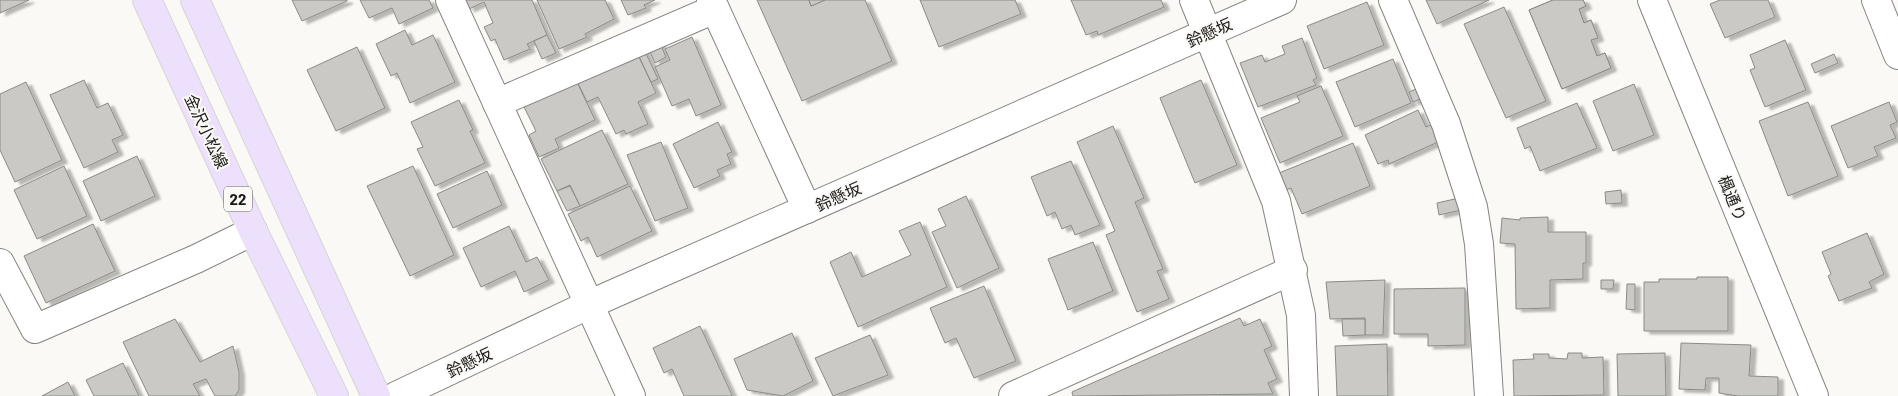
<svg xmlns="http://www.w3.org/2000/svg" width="1898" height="396" font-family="Barlow,'Noto Sans JP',sans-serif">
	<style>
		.building { fill: #cac9c5; stroke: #8b8a87; filter: url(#shadow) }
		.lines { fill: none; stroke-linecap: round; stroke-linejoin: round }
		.minor-casing { stroke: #858480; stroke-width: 30 }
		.major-casing { stroke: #d5d5d5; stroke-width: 30 }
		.minor { stroke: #fff; stroke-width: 28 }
		.major { stroke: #ece0fc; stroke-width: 28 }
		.labels { text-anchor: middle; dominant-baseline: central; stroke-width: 4; stroke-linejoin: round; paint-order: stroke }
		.shield { fill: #faf9f5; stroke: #5c5c59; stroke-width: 1 }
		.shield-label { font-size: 15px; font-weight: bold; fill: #181816 }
		.street-label { font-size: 16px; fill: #181816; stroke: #faf9f5 }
	</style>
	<defs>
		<filter id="shadow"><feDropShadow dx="5.5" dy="3" stdDeviation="1" flood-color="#0004"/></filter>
	</defs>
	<rect width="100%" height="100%" fill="#faf9f5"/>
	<!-- building -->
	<g class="building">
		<polygon points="0,0 29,0 0,13"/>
		<polygon points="292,0 347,0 347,1 302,21"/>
		<polygon points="360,0 429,0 433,8 399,24 392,8 369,18"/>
		<polygon points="465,0 532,0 547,35 527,44 530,49 504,60 495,39 491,41 484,27 493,23 484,2 469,9"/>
		<polygon points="537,0 605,0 614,19 585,34 587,37 559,49"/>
		<polygon points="621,0 655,0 644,5 646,8 628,15"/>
		<polygon points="757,0 809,0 811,6 825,0 865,0 892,61 802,101"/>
		<polygon points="809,0 825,0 811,6"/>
		<polygon points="920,0 1015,0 1021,14 939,47"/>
		<polygon points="1071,0 1161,0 1164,7 1098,35 1097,31 1086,35"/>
		<polygon points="1426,0 1489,0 1437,24"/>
		<polygon points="1553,0 1583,0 1586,6 1579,9 1584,23 1591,20 1598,38 1591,40 1597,56 1605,53 1611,68 1562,89 1529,10"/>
		<polygon points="1553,0 1583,0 1586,6 1579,9 1584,23 1591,20 1598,38 1591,40 1597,56 1605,53 1611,68 1562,89 1529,10"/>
		<polygon points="1720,0 1768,0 1775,17 1725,38 1710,4"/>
		<polygon points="1367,2 1384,45 1324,69 1307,26"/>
		<polygon points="1504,7 1546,101 1506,118 1464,24"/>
		<polygon points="405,30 412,45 433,35 455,82 410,103 397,73 391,76 376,44"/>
		<polygon points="547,35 556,53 542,59 534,41"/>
		<polygon points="692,37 721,105 696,116 689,99 672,106 655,67 670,60 665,49"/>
		<polygon points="1302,38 1317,78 1313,80 1316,85 1258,107 1240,63 1262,55 1265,62 1285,54 1282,46"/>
		<polygon points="658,39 666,57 655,63 647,45"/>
		<polygon points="1785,40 1806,90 1765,107 1750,70 1755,68 1750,55"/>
		<polygon points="642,45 658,79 651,82 635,48"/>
		<polygon points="357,47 385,108 336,131 307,70"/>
		<polygon points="1834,54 1838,63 1815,73 1811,64"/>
		<polygon points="638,55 656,93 638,102 648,124 626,134 624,130 616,134 598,97 587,102 575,77 589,70 593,77"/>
		<polygon points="1393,59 1411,103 1355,127 1336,82"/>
		<polygon points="84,80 97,108 108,103 123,135 112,140 118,152 84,168 50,95"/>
		<polygon points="1201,80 1237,165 1195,183 1160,98"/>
		<polygon points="26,82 62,160 15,182 0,150 0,94"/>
		<polygon points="577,82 595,120 555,139 559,148 539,157 529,135 536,131 524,107"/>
		<polygon points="1634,84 1654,135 1613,151 1593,101"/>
		<polygon points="1321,86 1343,136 1280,163 1261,118 1300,102 1297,96"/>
		<polygon points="1416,89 1420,99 1413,102 1409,92"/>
		<polygon points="459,100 473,130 470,131 485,163 435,186 417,149 423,147 411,122"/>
		<polygon points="1808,102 1838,176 1788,196 1759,121"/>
		<polygon points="1889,102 1897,122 1890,125 1896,138 1874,147 1878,156 1848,168 1831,126"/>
		<polygon points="1577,103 1597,148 1540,171 1530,146 1525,149 1517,128"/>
		<polygon points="1418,110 1426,127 1431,125 1438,142 1389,164 1388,160 1378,164 1365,135"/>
		<polygon points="718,122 732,152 727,154 731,164 717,170 720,176 694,188 673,144"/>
		<polygon points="1113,126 1144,198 1135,202 1163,269 1157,271 1169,299 1137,312 1106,235 1115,231 1077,142"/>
		<polygon points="602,130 628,184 580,206 570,185 557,191 541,159"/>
		<polygon points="661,142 688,208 655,221 627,155"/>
		<polygon points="1353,143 1370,186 1302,214 1291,188 1286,190 1279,173"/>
		<polygon points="137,156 155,196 101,221 83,181"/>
		<polygon points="1071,161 1100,225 1075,235 1071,225 1062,229 1055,212 1047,216 1031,177"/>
		<polygon points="64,166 87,216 37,239 14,190"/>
		<polygon points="413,166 454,255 410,276 367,186"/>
		<polygon points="487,171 502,205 453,228 437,194"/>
		<polygon points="570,186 580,206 567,211 557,191"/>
		<polygon points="630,186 652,231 597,257 588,237 581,241 568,214"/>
		<polygon points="1621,190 1622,203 1606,204 1605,192"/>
		<polygon points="966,196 999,268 957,288 932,232 946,226 938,209"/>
		<polygon points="1459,198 1461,210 1439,215 1437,203"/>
		<polygon points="1548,217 1548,232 1586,232 1586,263 1583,263 1583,279 1550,280 1550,308 1516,309 1515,244 1500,243 1502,218 1520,220 1520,218"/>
		<polygon points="920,222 947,287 858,327 830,262 851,252 862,277 911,255 899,231"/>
		<polygon points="93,224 115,271 46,303 24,256"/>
		<polygon points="509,226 526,262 537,257 549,280 524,292 515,271 481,287 463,248"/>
		<polygon points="1867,233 1884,274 1869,282 1872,288 1839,301 1828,276 1831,274 1822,252"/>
		<polygon points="1093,242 1113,291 1068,310 1048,259"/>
		<polygon points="1697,277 1728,277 1728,331 1644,331 1644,282 1659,282 1659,279 1697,279"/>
		<polygon points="1385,280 1383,335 1365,335 1365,318 1330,319 1326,282"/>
		<polygon points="1601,280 1614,280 1613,289 1601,289"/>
		<polygon points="1627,284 1635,284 1635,310 1626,309"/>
		<polygon points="984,286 1016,361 974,378 956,338 945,343 930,308"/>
		<polygon points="1465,288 1465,345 1428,346 1428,334 1394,334 1394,289"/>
		<polygon points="1240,318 1244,326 1260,319 1272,346 1264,350 1277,379 1268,383 1273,394 1073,396 1072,392"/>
		<polygon points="175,319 200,362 233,346 239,372 239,390 235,396 215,396 206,379 193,384 200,396 149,396 123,342"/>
		<polygon points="1342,319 1365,319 1365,335 1343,336"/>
		<polygon points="700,326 732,395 731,396 684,396 672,369 664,373 653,348"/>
		<polygon points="792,333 813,381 783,396 747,390 734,359"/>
		<polygon points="870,335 888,375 833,396 815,358"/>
		<polygon points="1681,343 1751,345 1749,376 1778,377 1778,396 1738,396 1719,393 1719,378 1706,378 1705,390 1679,389"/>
		<polygon points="1387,344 1388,396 1337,396 1335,346"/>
		<polygon points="1568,353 1582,353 1582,358 1603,357 1604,395 1514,396 1513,360 1534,359 1533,354 1549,354 1549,358 1567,359"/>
		<polygon points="1665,353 1666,396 1618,396 1617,354"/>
		<polygon points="123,363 139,396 94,396 86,380"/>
		<polygon points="68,382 75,396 42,396"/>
	</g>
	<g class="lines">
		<defs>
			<g id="minor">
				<polyline points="450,0 631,396"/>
				<polyline points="711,0 807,209"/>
				<polyline points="1194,0 1276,201 1301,315 1304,396"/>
				<polyline points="1393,0 1446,124 1473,207 1479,244 1489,396"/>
				<polyline points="1652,0 1814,396"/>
				<polyline points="1876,0 1898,55"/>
				<polyline points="497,103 715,9"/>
				<polyline points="0,263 35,329 196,259 253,231"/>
				<polyline points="396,396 588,305 1282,0"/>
				<polyline points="1013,396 1293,270"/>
			</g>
			<g id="major">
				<polyline points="147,0 253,231 334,396"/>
				<polyline points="195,0 376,396"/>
			</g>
		</defs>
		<!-- minor casing -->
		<use href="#minor" class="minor-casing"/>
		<!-- major casing -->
		<use href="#major" class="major-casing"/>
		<!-- minor -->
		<use href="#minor" class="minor"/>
		<!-- major -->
		<use href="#major" class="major"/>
	</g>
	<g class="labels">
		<!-- shield labels -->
		<rect class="shield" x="224" y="186.5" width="28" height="25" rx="4"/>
		<g class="shield-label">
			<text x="238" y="199">22</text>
		</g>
		<!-- street labels -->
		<g class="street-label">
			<text transform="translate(1209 32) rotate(-24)">鈴懸坂</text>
			<text transform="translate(207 131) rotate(65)">金沢小松線</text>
			<text transform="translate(838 196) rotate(-24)">鈴懸坂</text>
			<text transform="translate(1733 198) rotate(68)">楓通り</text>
			<text transform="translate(469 362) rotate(-25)">鈴懸坂</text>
		</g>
	</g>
</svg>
